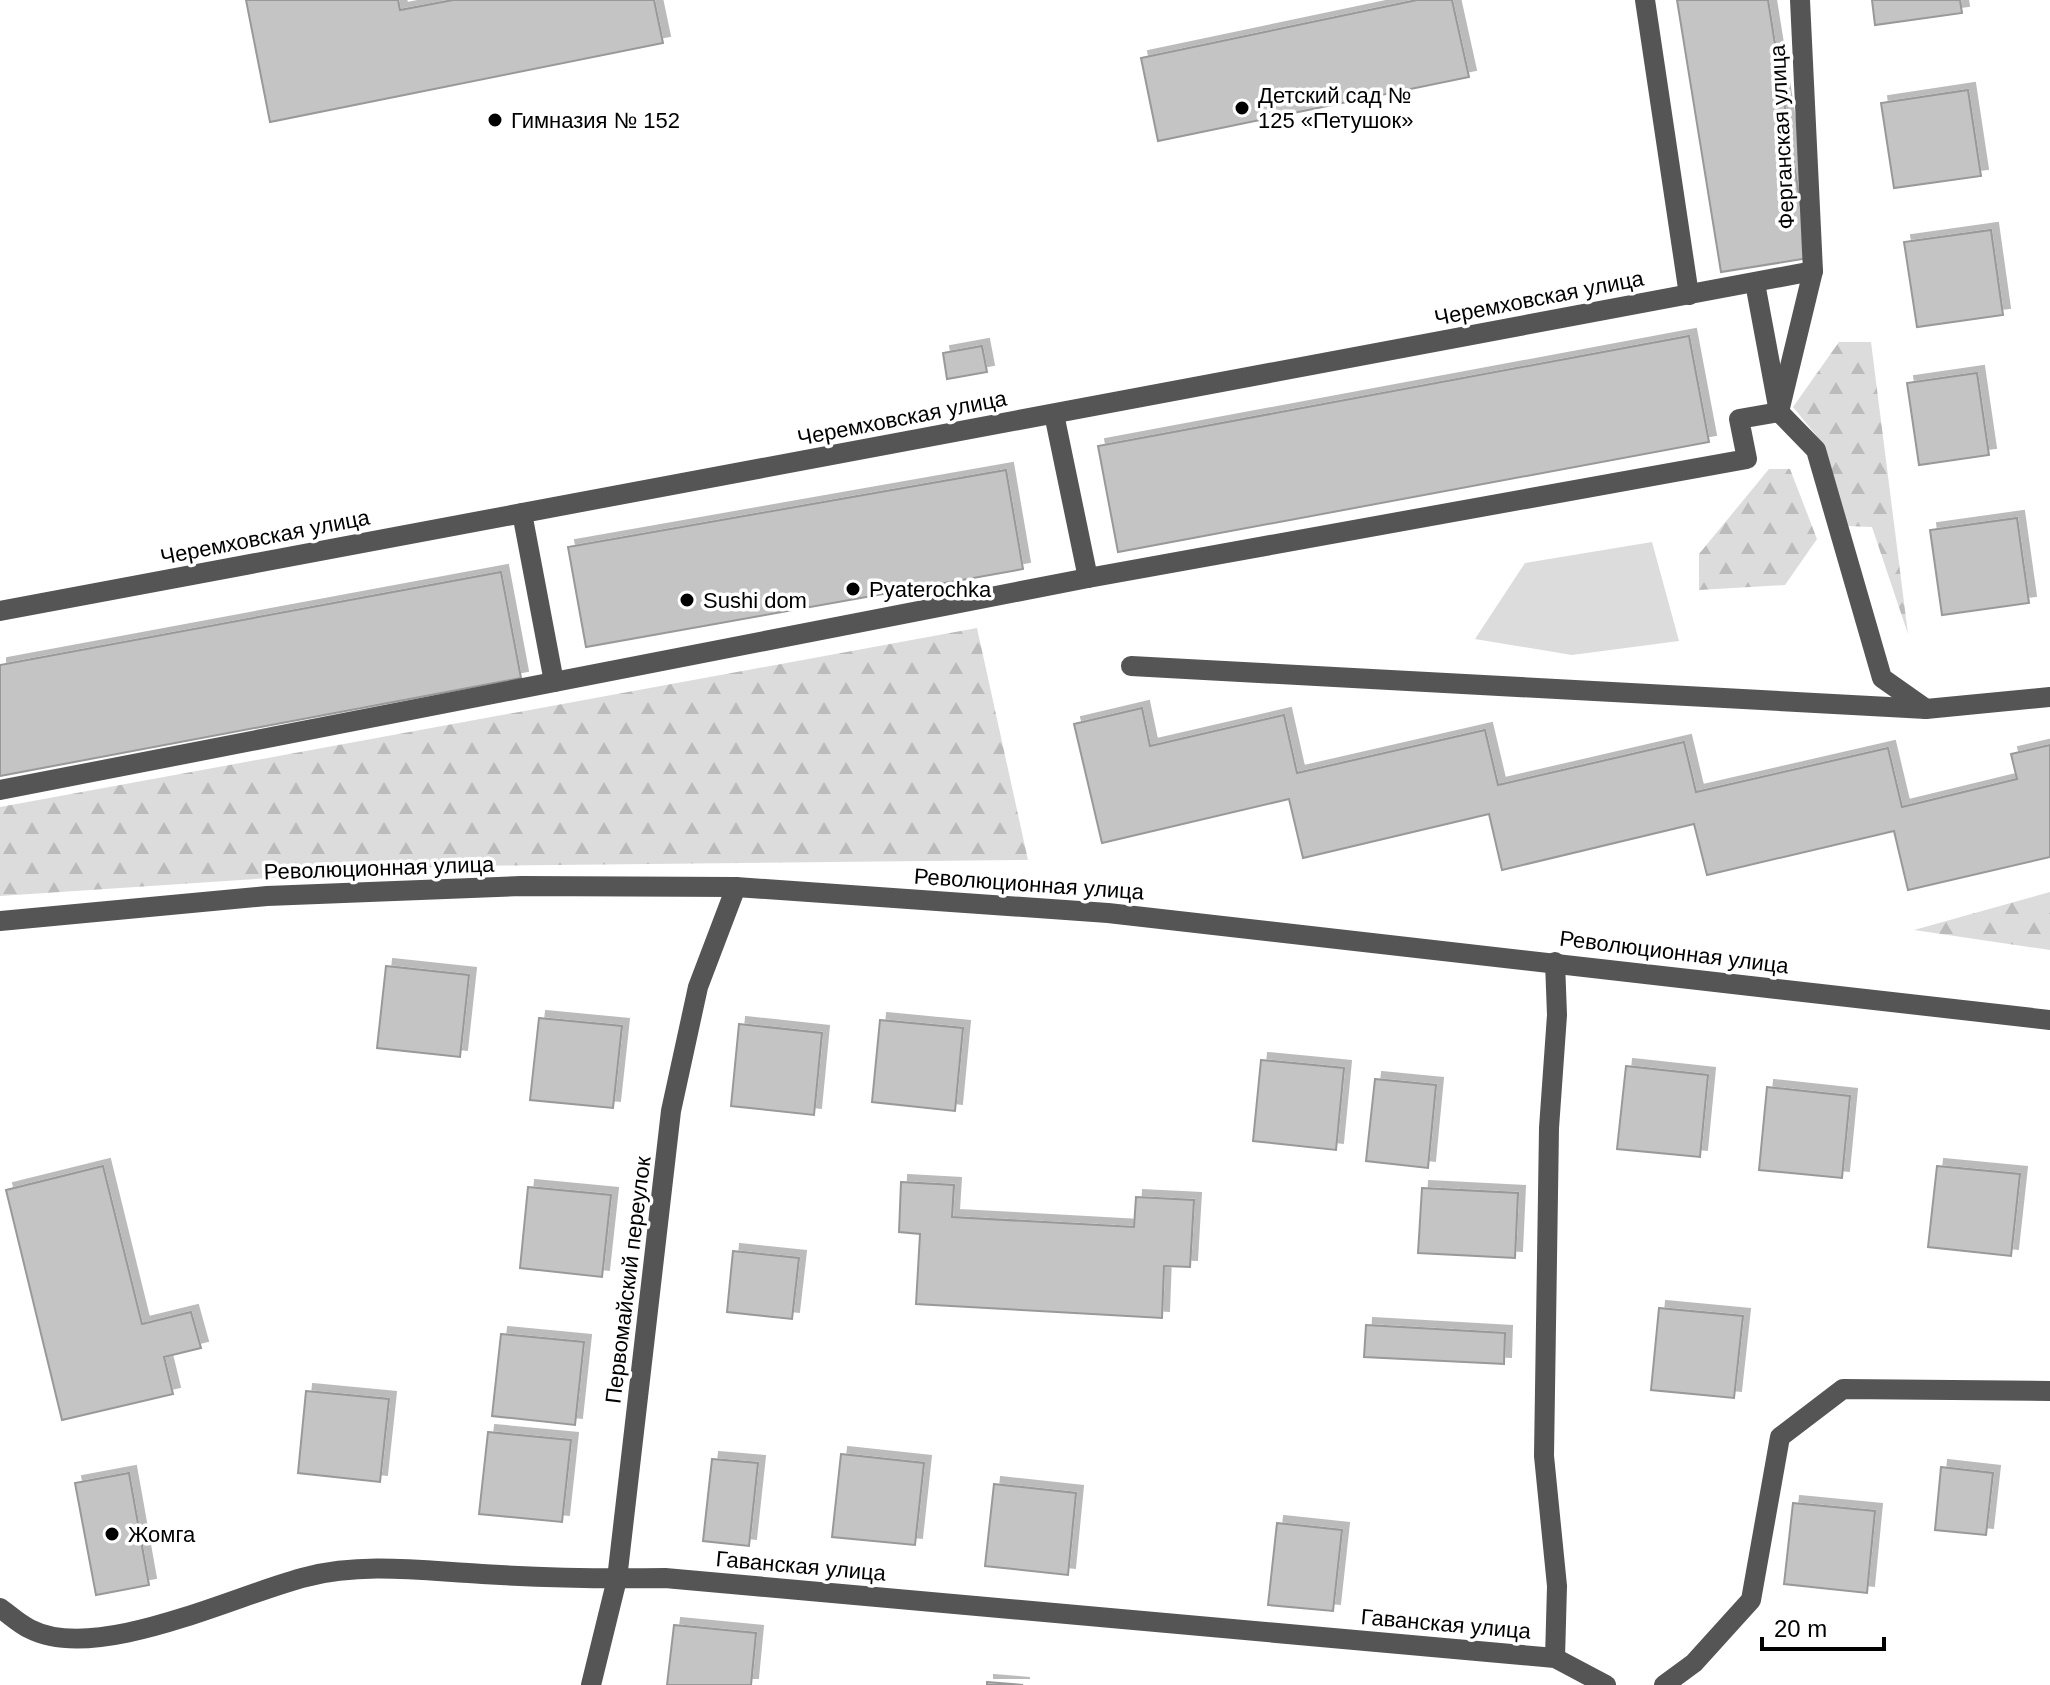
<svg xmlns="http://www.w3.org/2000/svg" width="2050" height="1685" font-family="Helvetica,sans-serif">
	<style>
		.forest { fill: url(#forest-firs) }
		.pitch { fill: #dcdcdc }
		.building { fill: #c4c4c4; stroke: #999; stroke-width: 2; filter: url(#shadow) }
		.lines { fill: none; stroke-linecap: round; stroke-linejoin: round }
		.minor { stroke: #555; stroke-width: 20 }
		.poi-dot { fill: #000; stroke: #fff; stroke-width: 3 }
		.labels { text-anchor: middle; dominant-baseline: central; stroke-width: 7; stroke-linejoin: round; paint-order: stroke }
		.poi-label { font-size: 22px; fill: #000; stroke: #fff; text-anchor: start }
		.street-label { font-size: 22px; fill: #000; stroke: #fff }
	</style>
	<defs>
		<pattern id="forest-firs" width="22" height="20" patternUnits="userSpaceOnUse" patternTransform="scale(2)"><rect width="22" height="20" fill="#dcdcdc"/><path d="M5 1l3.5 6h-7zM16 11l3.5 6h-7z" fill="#bbb"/></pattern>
		<filter id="shadow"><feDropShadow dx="7" dy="-7" stdDeviation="0" flood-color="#0004"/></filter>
	</defs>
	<rect width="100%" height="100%" fill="#fff"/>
	<!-- forest -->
	<g class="forest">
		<polygon points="1839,342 1871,342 1908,634 1872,527 1847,526 1823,444 1793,407"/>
		<polygon points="1769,469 1790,469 1817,539 1785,585 1699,590 1699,554"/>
		<polygon points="977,628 1028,860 451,866 0,896 0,807"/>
		<polygon points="2050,892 2050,950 1914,930"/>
	</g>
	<!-- pitch -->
	<polygon class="pitch" points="1652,542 1679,641 1572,655 1475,639 1525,563"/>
	<!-- building -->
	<g class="building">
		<polygon points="246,0 398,0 400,10 453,0 654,0 663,43 270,122"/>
		<polygon points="1417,0 1452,0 1469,77 1158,141 1141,58"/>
		<polygon points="1677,0 1768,0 1809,258 1721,272"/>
		<polygon points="1872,0 1960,0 1962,13 1875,25"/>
		<polygon points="1968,90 1981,176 1894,188 1881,103"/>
		<polygon points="1991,230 2003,315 1917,327 1904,242"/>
		<polygon points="1689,336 1709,442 1118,552 1098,446"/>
		<polygon points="982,346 987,372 947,379 943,353"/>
		<polygon points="1977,373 1989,455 1919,465 1907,383"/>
		<polygon points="1006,470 1023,569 586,647 568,547"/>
		<polygon points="2017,518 2029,603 1942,615 1930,530"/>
		<polygon points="501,572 521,678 0,776 0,665"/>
		<polygon points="1142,708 1150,746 1284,715 1297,773 1485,730 1498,785 1684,742 1696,792 1888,748 1902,807 2017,779 2011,754 2050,745 2050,857 1908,890 1894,831 1707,875 1694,824 1502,870 1489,814 1303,858 1289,799 1102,843 1074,724"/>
		<polygon points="386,966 469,975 460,1057 377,1048"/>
		<polygon points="539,1018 622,1026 613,1108 530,1100"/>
		<polygon points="880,1020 963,1028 955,1111 872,1102"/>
		<polygon points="739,1024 822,1033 814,1115 731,1106"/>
		<polygon points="1261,1060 1344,1068 1336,1150 1253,1141"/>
		<polygon points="1626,1066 1708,1075 1700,1157 1617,1149"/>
		<polygon points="1375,1079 1436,1085 1428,1168 1366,1161"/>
		<polygon points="1767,1087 1850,1096 1842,1178 1759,1170"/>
		<polygon points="103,1166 142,1324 191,1312 201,1348 164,1357 173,1394 62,1420 6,1190"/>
		<polygon points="1937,1166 2020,1174 2011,1256 1928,1247"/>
		<polygon points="901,1182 954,1185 952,1217 1134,1227 1136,1197 1194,1200 1190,1267 1164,1266 1162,1318 916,1304 920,1234 899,1232"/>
		<polygon points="528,1187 611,1195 602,1277 520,1268"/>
		<polygon points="1422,1188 1518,1193 1515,1258 1418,1253"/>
		<polygon points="733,1251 799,1258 792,1319 727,1312"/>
		<polygon points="1659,1308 1743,1316 1734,1398 1651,1390"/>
		<polygon points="1366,1325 1505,1333 1504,1364 1364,1357"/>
		<polygon points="501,1334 584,1342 575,1425 492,1416"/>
		<polygon points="306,1391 389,1399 380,1482 298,1473"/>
		<polygon points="488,1432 571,1440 562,1522 479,1514"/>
		<polygon points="841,1454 924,1463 915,1545 832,1537"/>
		<polygon points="712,1459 758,1463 749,1546 703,1541"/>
		<polygon points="1941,1467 1993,1473 1986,1535 1935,1530"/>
		<polygon points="129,1473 149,1585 96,1595 75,1483"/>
		<polygon points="994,1484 1076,1493 1068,1575 985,1566"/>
		<polygon points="1793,1503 1875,1511 1867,1593 1784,1584"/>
		<polygon points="1277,1523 1342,1530 1333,1611 1268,1605"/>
		<polygon points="674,1625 756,1633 751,1685 667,1685"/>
		<polygon points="987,1682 1023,1685 987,1685"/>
	</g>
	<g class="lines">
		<!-- minor -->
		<g class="minor">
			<polyline points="1645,0 1689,295"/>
			<polyline points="1755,283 1779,412 1816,450 1882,678 1926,709"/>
			<polyline points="1054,414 1088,578"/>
			<polyline points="522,513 554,682"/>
			<polyline points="0,611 1813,271"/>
			<polyline points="1131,666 1926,709 2050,697"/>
			<polyline points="0,790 1088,578 1747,459 1739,419 1779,412 1813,271 1800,0"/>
			<polyline points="0,921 267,896 521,886 736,887 1108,913 2050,1020"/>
			<polyline points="1555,962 1557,1015 1549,1128 1544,1456 1557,1586 1555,1658"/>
			<path d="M0,1608C10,1615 19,1624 30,1629C97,1664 237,1594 306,1577C363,1562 425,1571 482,1574C544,1578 604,1579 665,1578L1555,1658L1606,1685"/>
			<polyline points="591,1685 617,1579 671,1111 698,987 736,887"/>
			<polyline points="1664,1685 1694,1663 1751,1600 1780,1437 1843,1389 2050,1391"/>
		</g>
	</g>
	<!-- markers -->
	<g class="poi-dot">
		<circle cx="1242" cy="108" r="8"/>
		<circle cx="495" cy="120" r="8"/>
		<circle cx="853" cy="589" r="8"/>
		<circle cx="687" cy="600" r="8"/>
		<circle cx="112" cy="1534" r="8"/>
	</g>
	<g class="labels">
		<!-- poi labels -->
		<g class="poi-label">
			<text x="1258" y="95">Детский сад №<tspan x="1258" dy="25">125 «Петушок»</tspan></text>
			<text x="511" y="120">Гимназия № 152</text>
			<text x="869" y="589">Pyaterochka</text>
			<text x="703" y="600">Sushi dom</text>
			<text x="128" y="1534">Жомга</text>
		</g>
		<!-- street labels -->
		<g class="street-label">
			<text transform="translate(1782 137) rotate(-93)">Ферганская улица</text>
			<text transform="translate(1539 298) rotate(-11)">Черемховская улица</text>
			<text transform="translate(902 418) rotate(-11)">Черемховская улица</text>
			<text transform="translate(265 537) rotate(-11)">Черемховская улица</text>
			<text transform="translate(379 868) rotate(-2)">Революционная улица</text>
			<text transform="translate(1029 884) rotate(4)">Революционная улица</text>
			<text transform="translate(1674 952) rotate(7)">Революционная улица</text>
			<text transform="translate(628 1280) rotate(-83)">Первомайский переулок</text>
			<text transform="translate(801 1566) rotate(5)">Гаванская улица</text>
			<text transform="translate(1446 1624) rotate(5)">Гаванская улица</text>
		</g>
	</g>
	<!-- scale -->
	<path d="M1762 1637v12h122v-12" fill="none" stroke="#000000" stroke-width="4"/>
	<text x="1774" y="1637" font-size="24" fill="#000000" stroke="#ffffff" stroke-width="6" paint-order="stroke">20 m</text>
</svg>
